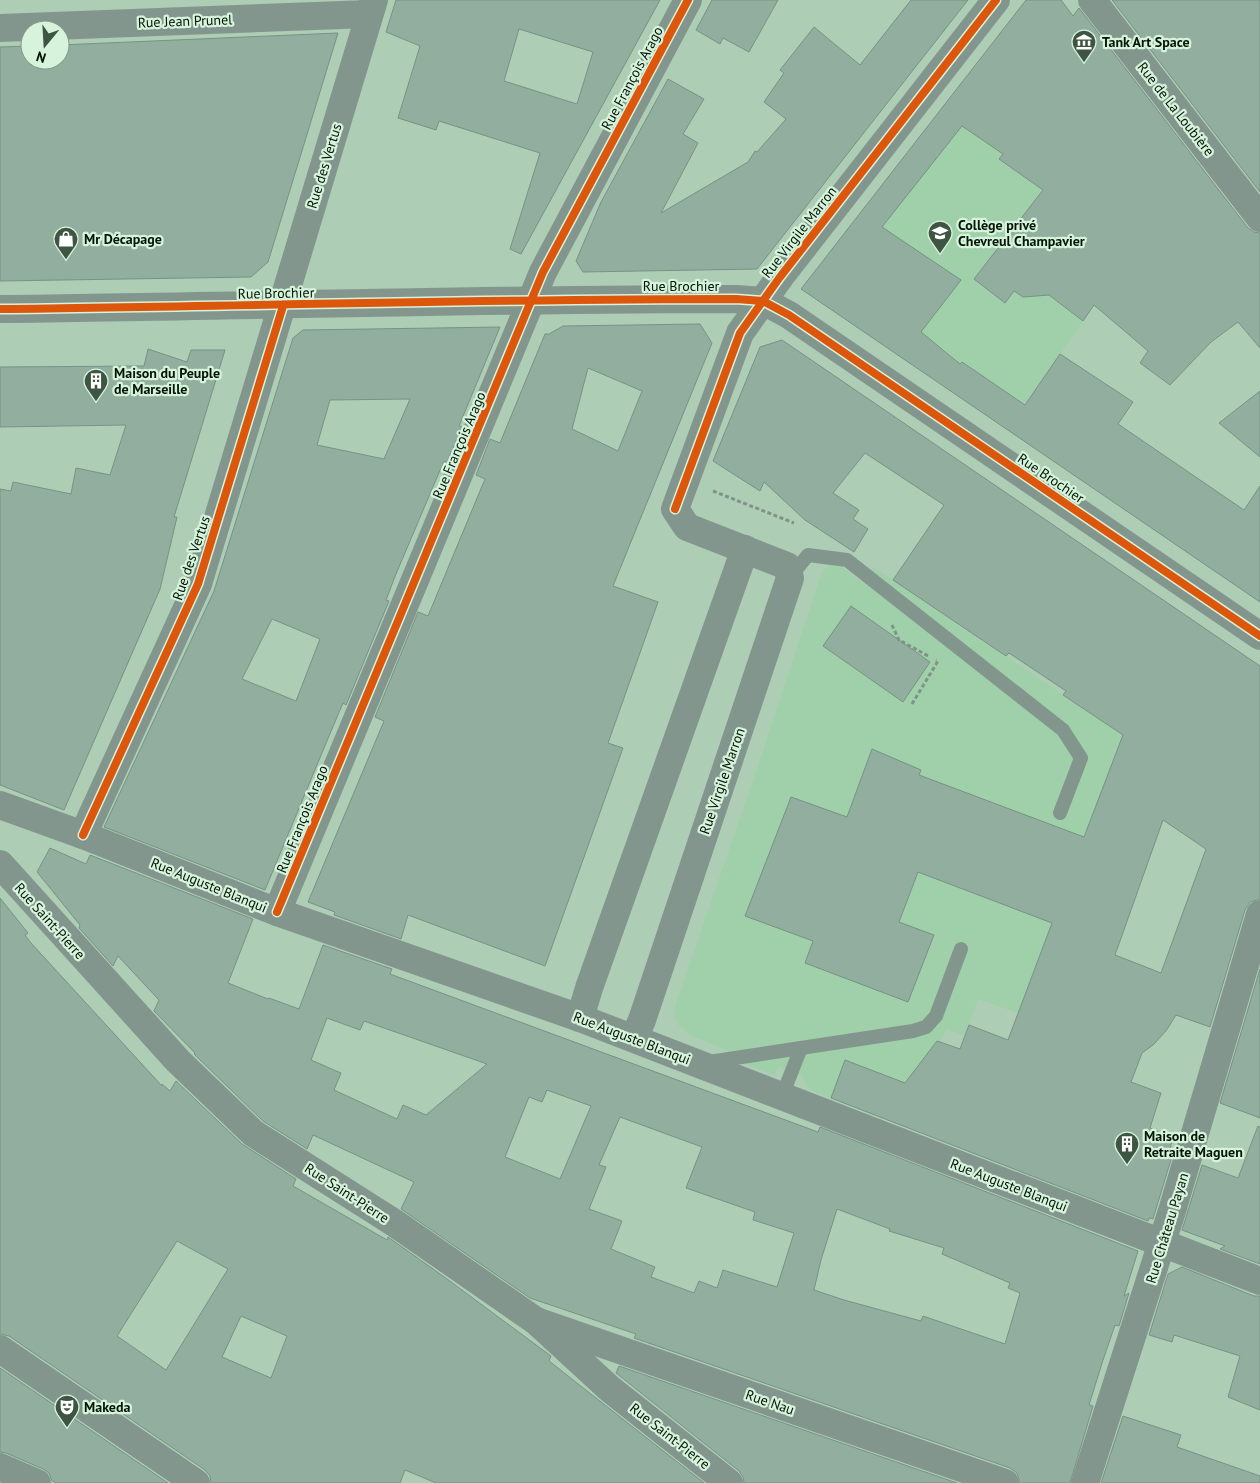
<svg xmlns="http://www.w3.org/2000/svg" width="1260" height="1483" font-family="'PT Sans',sans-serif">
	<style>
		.built { fill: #9fd0a9 }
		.building { fill: #91ae9f; stroke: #769384; fill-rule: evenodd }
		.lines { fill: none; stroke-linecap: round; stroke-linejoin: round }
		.path { stroke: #7f9388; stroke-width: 3; stroke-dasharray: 4 2.5; stroke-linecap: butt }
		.service { stroke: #83968e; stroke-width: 14 }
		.minor { stroke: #83968e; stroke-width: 28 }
		.tertiary { stroke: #83968e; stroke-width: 28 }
		.cycleway-casing { stroke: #d7f3dc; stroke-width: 11 }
		.cycleway { stroke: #dc560c; stroke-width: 8 }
		.labels { text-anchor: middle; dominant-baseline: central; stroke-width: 4.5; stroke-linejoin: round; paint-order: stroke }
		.street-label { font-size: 14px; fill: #021506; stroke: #d7f3dc }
		.poi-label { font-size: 14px; font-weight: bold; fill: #021506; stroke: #d7f3dc; text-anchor: start }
	</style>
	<rect width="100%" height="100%" fill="#aecdb5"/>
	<!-- built -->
	<g class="built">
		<polygon points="940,111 1040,179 1094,305 1008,430 801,289"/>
		<polygon points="831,564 845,569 862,583 874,567 1123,735 1018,1013 978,999 965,1036 946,1029 909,1128 812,1091 806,1086 802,1076 778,1066 775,1075 745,1065 724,1049 690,1035 680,1027 675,1017 675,1006 757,769 822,572"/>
	</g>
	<!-- building -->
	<g class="building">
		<path d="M396,0H660L521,254L510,249L540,153L439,121L436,130L398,118L420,46L386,32ZM519,29L593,52L577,104L504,81Z"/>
		<polygon points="712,0 778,0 749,52 723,38 720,44 696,30"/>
		<polygon points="911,0 968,0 757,269 583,272 576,261 601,202 668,79 704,99 683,134 698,143 661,213 748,162 755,151 757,152 786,119 764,102 784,73 780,70 814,27 860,65"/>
		<polygon points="1026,0 1061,0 1073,16 1079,8 1248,228 1254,232 1260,233 1260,348 1238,322 1211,342 1170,385 1140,363 1148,351 1094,305 1083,321 1049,295 1023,297 1014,291 1005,303 974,279 1043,190 999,159 1003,154 962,126 882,227 961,280 921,332 960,364 962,362 1025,405 1060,354 1133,402 1118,424 1244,510 1260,486 1260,602 801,289"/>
		<polygon points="1112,0 1260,0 1260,192"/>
		<polygon points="338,33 268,262 251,277 0,281 0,47 30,46 30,60 60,60 60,45"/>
		<path d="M700,324L712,343L613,586L658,602L608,743L623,748L545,966L408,915L401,939L334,915L335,912L308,902L384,721L375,717L418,612L428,616L485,479L476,475L490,439L500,443L545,334H549L563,326ZM588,368L642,391L618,451L572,429Z"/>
		<path d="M500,327L459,426L462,427L447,462L444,461L396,574L386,600L389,601L346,705L343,703L329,736L265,890L104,827L214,591L293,338L303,330ZM410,399L384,459L317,445L330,400ZM272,619L320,639L296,701L242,679Z"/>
		<path d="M782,340L1260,666V899L1250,902L1245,910L1210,1027L1176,1015L1166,1031L1153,1045L1142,1053L1131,1082L1161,1093L1150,1128L1173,1138L1169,1152L1173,1153L1153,1219L1149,1218L1148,1221L831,1098L845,1060L905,1083L937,1041L960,1049L969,1025L1008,1040L1052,923L918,872L899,922L934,935L908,1002L805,963L813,941L745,916L791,797L847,817L872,749L921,770L919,775L1084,837L1123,735L1063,695L1066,691L1009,653L1006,656L893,580L944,505L865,453L833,493L859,510L853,519L868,529L854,552L805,520L764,482L760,491L713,461L760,347ZM1163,820L1206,849L1161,973L1115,955Z"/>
		<polygon points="148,349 187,362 191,350 225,350 174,517 177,517 160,589 64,810 0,785 0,489 11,491 13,482 71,494 76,468 110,475 126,425 0,427 0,367 144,366"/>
		<polygon points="1260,391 1260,457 1219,423"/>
		<polygon points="851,606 930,662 903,702 823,646"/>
		<path d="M50,848L86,864L90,855L253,919L228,983L268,999L269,998L299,1009L323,945L392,969L390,974L436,991L818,1132L820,1127L1138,1251L1124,1296L1129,1293L1119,1326L1115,1325L1103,1360L1089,1405L1093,1406L1070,1483H1020L1017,1473L1010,1468L634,1338L636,1334L530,1298L401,1209L414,1182L313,1135L307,1149L263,1121L194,1054L195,1053L154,1011L159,1000L118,956L113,966L79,928L80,925L37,872ZM327,1018L360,1030L364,1021L487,1064L426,1115L403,1105L397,1119L334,1090L341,1073L311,1060ZM547,1090L591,1106L560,1179L505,1157L529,1097L542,1102ZM620,1117L702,1147L686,1188L755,1212L753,1220L794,1233L777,1287L723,1270L717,1288L699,1281L694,1293L651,1277L655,1267L611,1249L622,1221L589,1209L606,1167L599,1165ZM837,1209L890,1229L889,1231L944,1248L942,1254L1010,1283L1008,1288L1020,1293L1005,1344L923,1316L921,1321L844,1300L814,1290L821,1260Z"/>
		<path d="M0,898L28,933L25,935L31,943L162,1086V1084L170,1091L176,1081L242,1144L296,1179L293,1186L387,1240L388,1237L443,1276L551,1356L549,1361L704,1483H436L405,1470L400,1483H211L210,1476L205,1470L9,1336L0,1334ZM177,1241L228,1269L166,1370L117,1336ZM241,1316L287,1336L271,1378L222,1357Z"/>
		<polygon points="1260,969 1260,1118 1220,1103"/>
		<polygon points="1258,1126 1260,1127 1260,1264 1220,1249 1225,1246 1182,1230 1202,1165 1238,1178"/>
		<polygon points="1182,1267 1254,1296 1260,1296 1260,1410 1228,1397 1240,1356 1174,1335 1172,1342 1149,1335 1168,1274"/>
		<polygon points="619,1366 957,1483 744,1483 743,1477 739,1471 616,1373"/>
		<polygon points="0,1368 168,1483 57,1483 52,1481 49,1473 43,1469 6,1453 0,1452"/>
		<polygon points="1123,1416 1181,1435 1177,1447 1260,1476 1260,1483 1101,1483"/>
	</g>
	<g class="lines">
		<!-- path -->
		<g class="path">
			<polyline points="713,491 794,523"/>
			<polyline points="892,625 899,640 930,657"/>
			<polyline points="912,704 938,661 936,660"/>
		</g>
		<!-- service -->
		<g class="service">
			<polyline points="790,577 808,555 847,560 1063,730 1081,758 1060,813"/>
			<polyline points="709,1062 913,1031 926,1027 936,1016 961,949"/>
			<polyline points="782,1096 801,1048"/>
		</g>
		<!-- minor -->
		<g class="minor">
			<polyline points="1092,0 1260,218"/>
			<polyline points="0,28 369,14"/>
			<path d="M0,309C245,306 491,299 736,299L763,301L789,315L1260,636"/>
			<polyline points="0,805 83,835 277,912 580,1018 1260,1281"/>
			<polyline points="83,835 198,584 374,0"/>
			<polyline points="277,912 543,272 688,0"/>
			<polyline points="580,1018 589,988 745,549"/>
			<polyline points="634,1038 642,1020 790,578 787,566 687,527 675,509 740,333 780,277 996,0"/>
			<polyline points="536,1321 1005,1483"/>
			<polyline points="0,1349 196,1483"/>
			<polyline points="0,1467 37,1483"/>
			<polyline points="1085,1483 1172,1211 1260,914"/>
		</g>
		<!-- tertiary -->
		<polyline class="tertiary" points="0,864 178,1061 253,1133 396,1224 536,1321 610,1389 729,1483"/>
		<defs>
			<g id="cycleway">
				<path d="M0,309C245,306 491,299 736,299L763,301L789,315L1260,636"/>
				<polyline points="675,509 740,333 780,277 996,0"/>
				<polyline points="83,835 198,584 283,306"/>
				<polyline points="277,912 543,272 688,0"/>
			</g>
		</defs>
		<!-- cycleway casing -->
		<use href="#cycleway" class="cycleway-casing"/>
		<!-- cycleway -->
		<use href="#cycleway" class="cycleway"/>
	</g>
	<!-- icons -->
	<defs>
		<symbol id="museum-pin" viewBox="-11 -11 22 30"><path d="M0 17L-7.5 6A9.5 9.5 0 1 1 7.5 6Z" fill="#3e5543" stroke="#d7f3dc"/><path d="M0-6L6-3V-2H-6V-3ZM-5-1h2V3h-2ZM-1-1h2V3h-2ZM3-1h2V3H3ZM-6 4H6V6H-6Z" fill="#fff"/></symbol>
		<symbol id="school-pin" viewBox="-11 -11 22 30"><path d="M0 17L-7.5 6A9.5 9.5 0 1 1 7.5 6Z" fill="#3e5543" stroke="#d7f3dc"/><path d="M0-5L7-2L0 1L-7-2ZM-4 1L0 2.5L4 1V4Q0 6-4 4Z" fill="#fff"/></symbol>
		<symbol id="shop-pin" viewBox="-11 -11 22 30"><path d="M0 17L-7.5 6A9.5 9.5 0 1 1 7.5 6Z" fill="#3e5543" stroke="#d7f3dc"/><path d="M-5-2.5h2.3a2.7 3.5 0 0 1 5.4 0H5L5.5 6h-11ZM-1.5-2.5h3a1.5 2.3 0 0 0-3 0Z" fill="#fff"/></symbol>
		<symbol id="building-pin" viewBox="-11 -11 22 30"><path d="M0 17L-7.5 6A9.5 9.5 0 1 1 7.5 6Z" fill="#3e5543" stroke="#d7f3dc"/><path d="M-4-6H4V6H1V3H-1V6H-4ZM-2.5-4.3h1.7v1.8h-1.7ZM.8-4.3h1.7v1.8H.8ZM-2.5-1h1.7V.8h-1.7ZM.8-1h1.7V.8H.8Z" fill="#fff"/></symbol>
		<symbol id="theatre-pin" viewBox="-11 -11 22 30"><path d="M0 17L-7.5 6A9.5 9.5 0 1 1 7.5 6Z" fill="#3e5543" stroke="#d7f3dc"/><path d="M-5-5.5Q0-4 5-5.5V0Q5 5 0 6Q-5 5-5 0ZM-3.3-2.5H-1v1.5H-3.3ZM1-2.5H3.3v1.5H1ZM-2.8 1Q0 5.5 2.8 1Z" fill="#fff"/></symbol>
	</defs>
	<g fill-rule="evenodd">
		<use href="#museum-pin" x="1070" y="28" width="28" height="38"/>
		<use href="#school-pin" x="926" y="219" width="28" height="38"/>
		<use href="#shop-pin" x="52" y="225" width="28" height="38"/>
		<use href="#building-pin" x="82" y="367" width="28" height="38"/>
		<use href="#building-pin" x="1113" y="1130" width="28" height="38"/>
		<use href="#theatre-pin" x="53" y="1393" width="28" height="38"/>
	</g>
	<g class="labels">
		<!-- street labels -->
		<g class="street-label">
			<text transform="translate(185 21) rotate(-2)">Rue Jean Prunel</text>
			<text transform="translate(632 78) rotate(-62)">Rue François Arago</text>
			<text transform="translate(1176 109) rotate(52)">Rue de La Loubière</text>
			<text transform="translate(324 166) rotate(-73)">Rue des Vertus</text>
			<text transform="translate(799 232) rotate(-52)">Rue Virgile Marron</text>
			<text x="681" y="286">Rue Brochier</text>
			<text transform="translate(276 293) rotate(-1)">Rue Brochier</text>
			<text transform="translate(459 445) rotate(-67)">Rue François Arago</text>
			<text transform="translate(1051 478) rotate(34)">Rue Brochier</text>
			<text transform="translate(191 558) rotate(-71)">Rue des Vertus</text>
			<text transform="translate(722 781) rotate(-71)">Rue Virgile Marron</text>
			<text transform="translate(302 819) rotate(-68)">Rue François Arago</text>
			<text transform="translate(209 885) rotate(22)">Rue Auguste Blanqui</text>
			<text transform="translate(50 921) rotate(48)">Rue Saint-Pierre</text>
			<text transform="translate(632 1038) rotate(21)">Rue Auguste Blanqui</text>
			<text transform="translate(1009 1185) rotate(21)">Rue Auguste Blanqui</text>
			<text transform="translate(347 1193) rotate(33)">Rue Saint-Pierre</text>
			<text transform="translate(1167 1228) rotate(-73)">Rue Château Payan</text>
			<text transform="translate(770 1402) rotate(19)">Rue Nau</text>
			<text transform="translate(670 1436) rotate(38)">Rue Saint-Pierre</text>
		</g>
		<!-- poi labels -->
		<g class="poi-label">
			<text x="1102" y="42">Tank Art Space</text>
			<text x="958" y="225">Collège privé<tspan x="958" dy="16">Chevreul Champavier</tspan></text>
			<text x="84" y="239">Mr Décapage</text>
			<text x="114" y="373">Maison du Peuple<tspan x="114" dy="16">de Marseille</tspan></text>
			<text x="1144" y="1136">Maison de<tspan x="1144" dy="16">Retraite Maguen</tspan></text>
			<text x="84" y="1407">Makeda</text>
		</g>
	</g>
	<!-- north arrow -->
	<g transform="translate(45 45) rotate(198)"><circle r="24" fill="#d7f3dc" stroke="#829a86"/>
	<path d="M0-4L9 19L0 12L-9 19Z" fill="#3e5543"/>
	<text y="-8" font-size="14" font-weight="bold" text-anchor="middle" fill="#021506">N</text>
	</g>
</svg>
